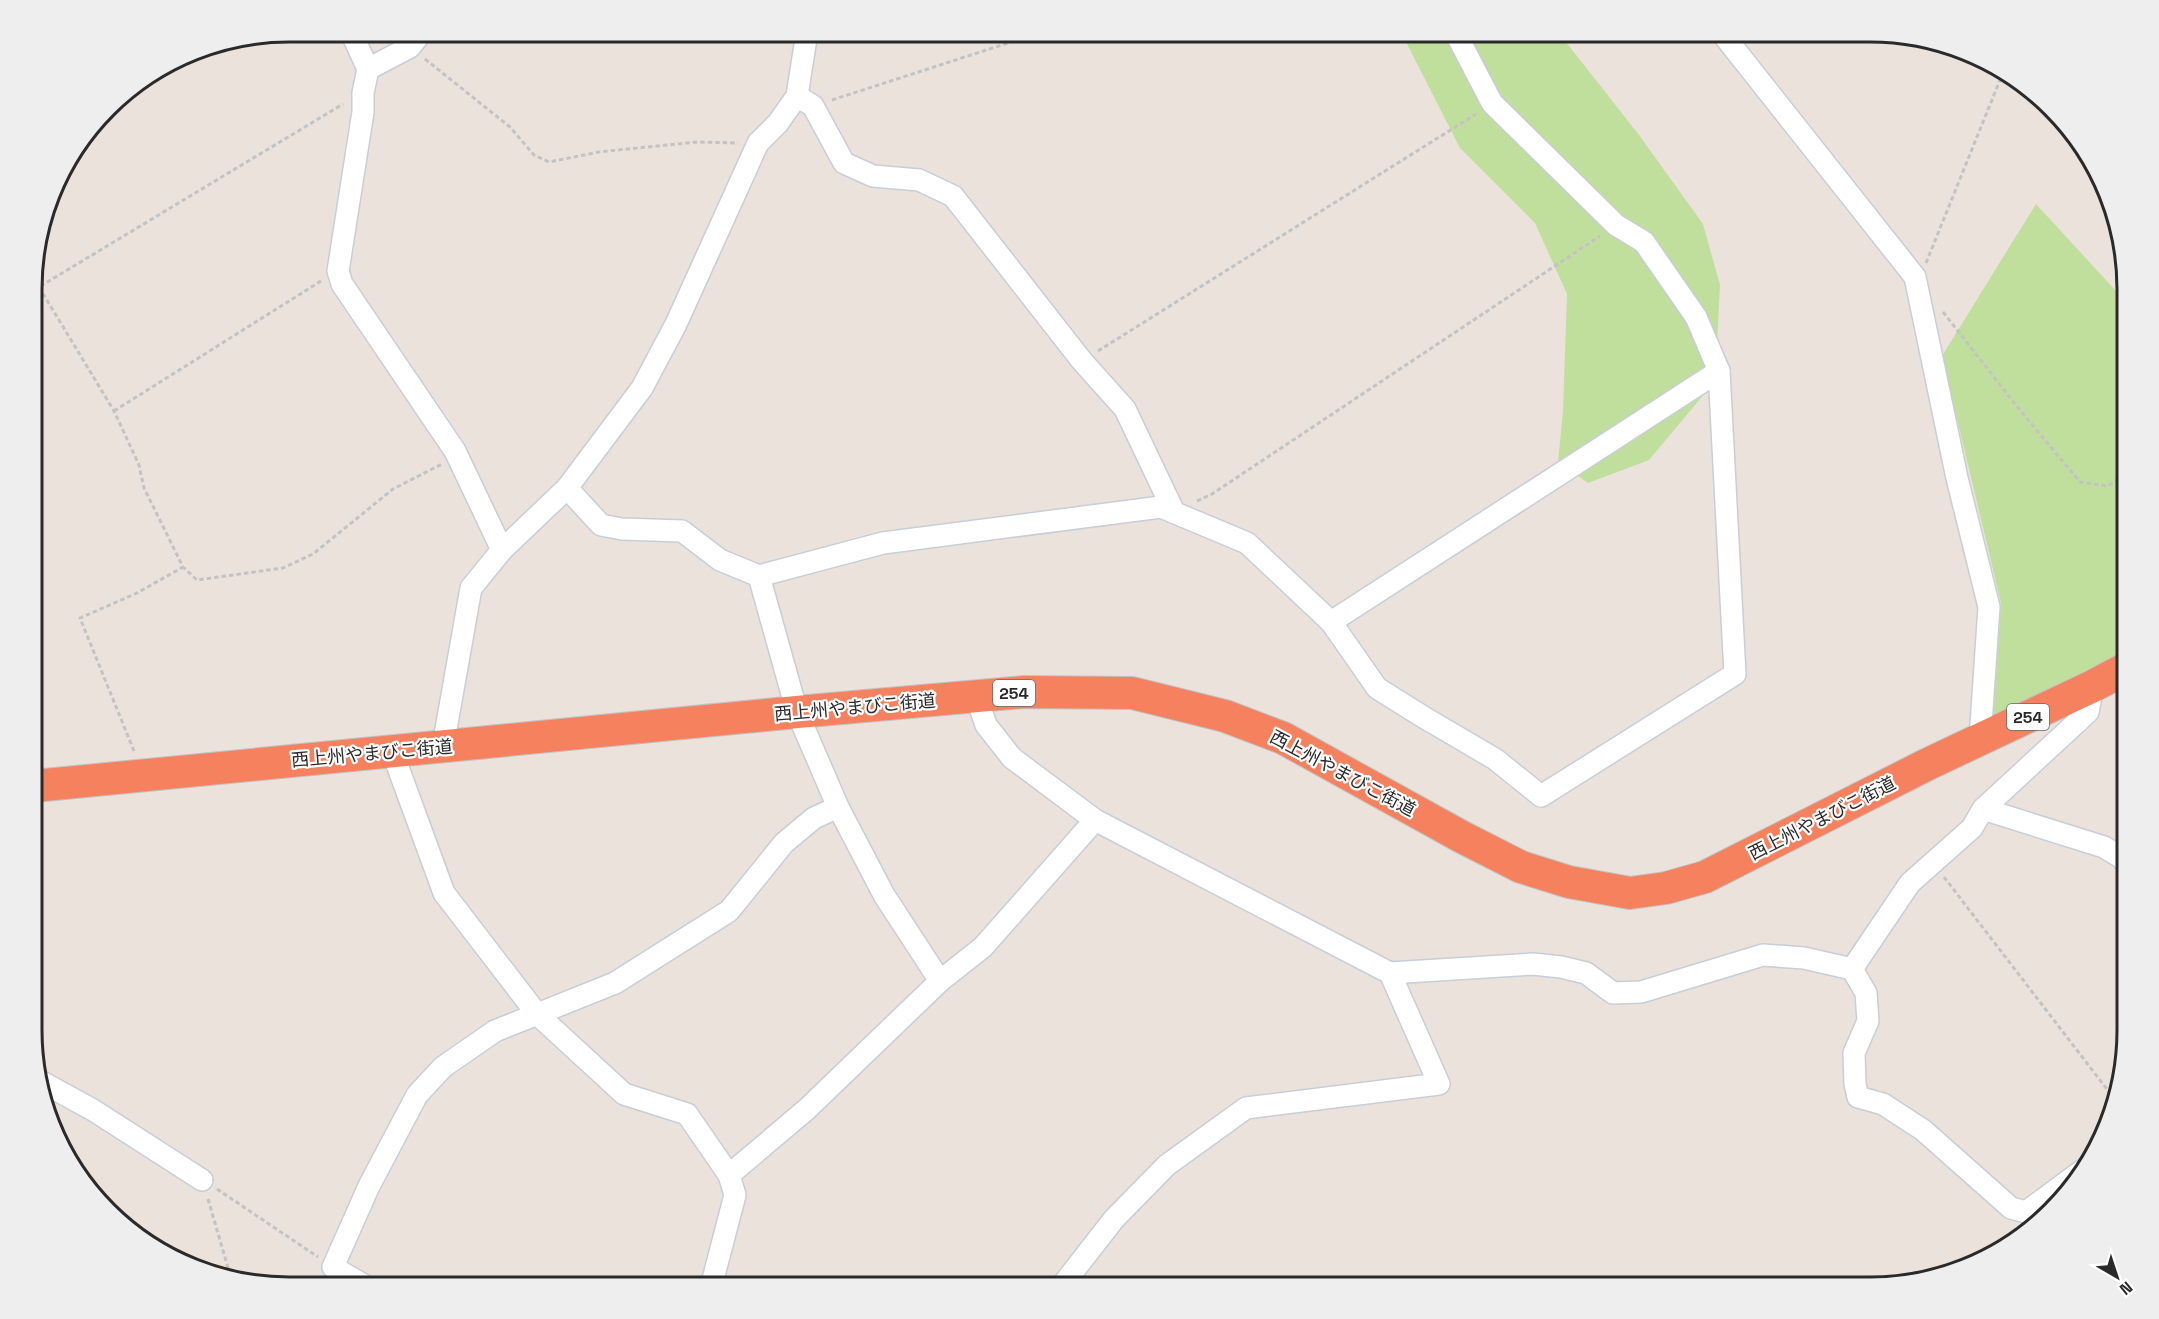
<svg xmlns="http://www.w3.org/2000/svg" width="2159" height="1319" font-family="'Space Grotesk','Noto Sans JP',sans-serif">
	<style>
		.green { fill: #c0de9c }
		.lines { fill: none; stroke-linecap: round; stroke-linejoin: round }
		.minor-casing { stroke: #c8ced7; stroke-width: 24 }
		.highway-casing { stroke: #c3c3c3; stroke-width: 34 }
		.path { stroke: #c3c3c3; stroke-width: 3; stroke-dasharray: 4.5 3; stroke-linecap: butt }
		.minor { stroke: #fff; stroke-width: 21 }
		.highway { stroke: #f5815e; stroke-width: 32 }
		.labels { text-anchor: middle; dominant-baseline: central; stroke-width: 4.5; stroke-linejoin: round; paint-order: stroke }
		.shield { fill: #fff; stroke: #6a6a6a; stroke-width: 1.5 }
		.shield-label { font-size: 16px; font-weight: bold; fill: #2a2a2a }
		.street-label { font-size: 18px; fill: #2a2a2a; stroke: #fff }
		.rim { fill: none; stroke: #2a2a2a; stroke-width: 3 }
	</style>
	<rect width="100%" height="100%" fill="#ebe2dc"/>
	<!-- green -->
	<g class="green">
		<polygon points="1401,32 1558,32 1639,135 1703,224 1720,285 1715,381 1649,460 1588,483 1558,462 1563,412 1567,294 1535,223 1460,148"/>
		<polygon points="2036,204 2127,303 2127,658 1993,723 2001,603 1942,356"/>
	</g>
	<g class="lines">
		<defs>
			<g id="minor">
				<polyline points="351,32 368,69 363,93 363,112 338,271 342,284 455,451 502,550"/>
				<polyline points="1721,32 1915,277 1957,478 1989,607 1980,739"/>
				<polyline points="368,69 410,47 422,32"/>
				<polyline points="797,96 813,106 844,163 873,176 919,180 953,196 1082,361 1125,409 1174,512"/>
				<polyline points="567,488 601,525 622,529 682,531 720,560 759,576 883,543 1161,507 1247,543 1331,622 1377,688 1425,718 1495,759 1541,796 1735,674 1719,371 1696,317 1644,242 1616,225 1492,103 1455,32"/>
				<polyline points="759,576 797,712 838,807 884,895 940,981"/>
				<polyline points="1331,622 1719,371"/>
				<polyline points="976,696 986,725 1012,758 1095,820 1390,973 1533,964 1561,967 1586,973 1613,993 1641,992 1763,955 1804,958 1852,969"/>
				<polyline points="443,746 471,588 502,550 567,488 642,388 676,324 758,143 778,123 797,96 807,32"/>
				<polyline points="392,751 444,893 537,1014 624,1094 687,1114 729,1175 735,1195 711,1287"/>
				<polyline points="1983,809 2104,847 2122,858 2127,865"/>
				<polyline points="40,1081 93,1110 202,1180"/>
				<polyline points="2087,1167 2026,1212 2011,1208 1923,1130 1883,1104 1858,1097 1855,1084 1854,1053 1868,1021 1866,993 1852,969 1910,883 1972,828 1983,809 2088,712 2093,686"/>
				<polyline points="729,1175 807,1109 940,981 983,947 1095,820"/>
				<polyline points="367,1287 333,1267 369,1186 417,1095 443,1067 495,1031 615,983 729,911 784,843 814,818 838,807"/>
				<polyline points="1061,1287 1114,1219 1167,1165 1246,1108 1439,1084 1390,973"/>
			</g>
			<polyline id="highway" points="34,786 797,712 1024,692 1132,693 1225,716 1283,738 1462,837 1521,867 1569,882 1630,893 1666,888 1705,877 1928,764 2093,686 2127,668"/>
		</defs>
		<!-- minor casing -->
		<use href="#minor" class="minor-casing"/>
		<!-- highway casing -->
		<use href="#highway" class="highway-casing"/>
		<!-- path -->
		<g class="path">
			<polyline points="425,59 510,127 534,155 549,162 599,152 698,142 738,143"/>
			<polyline points="2008,72 2093,161"/>
			<polyline points="832,100 1042,32"/>
			<polyline points="1926,263 2004,70"/>
			<polyline points="39,287 114,411 139,465 144,488 183,567 197,580 283,568 313,554 393,489 442,464"/>
			<polyline points="34,290 343,104"/>
			<polyline points="1943,312 2019,409 2080,482 2108,486 2123,475 2127,468"/>
			<polyline points="1098,351 1476,114"/>
			<polyline points="114,411 321,281"/>
			<polyline points="1197,501 1212,494 1600,236"/>
			<polyline points="134,751 80,618 137,593 183,567"/>
			<polyline points="1944,877 2116,1101"/>
			<polyline points="217,1189 318,1257"/>
			<polyline points="208,1199 231,1278"/>
		</g>
		<!-- minor -->
		<use href="#minor" class="minor"/>
		<!-- highway -->
		<use href="#highway" class="highway"/>
	</g>
	<g class="labels">
		<!-- shield labels -->
		<g class="shield">
			<rect x="993" y="680" width="42" height="26" rx="4.5"/>
			<rect x="2007" y="704" width="42" height="26" rx="4.5"/>
		</g>
		<g class="shield-label">
			<text x="1014" y="693">254</text>
			<text x="2028" y="717">254</text>
		</g>
		<!-- street labels -->
		<g class="street-label">
			<text transform="translate(855 707) rotate(-5)">西上州やまびこ街道</text>
			<text transform="translate(372 753) rotate(-5)">西上州やまびこ街道</text>
			<text transform="translate(1343 773) rotate(28)">西上州やまびこ街道</text>
			<text transform="translate(1822 818) rotate(-27)">西上州やまびこ街道</text>
		</g>
	</g>
	<!-- crop -->
	<path d="M0 0H2159V1319H0ZM289 42H1870A247 247 0 0 1 2117 289V1030A247 247 0 0 1 1870 1277H289A247 247 0 0 1 42 1030V289A247 247 0 0 1 289 42Z" fill="#eee" fill-rule="evenodd"/>
	<path class="rim" d="M289 42H1870A247 247 0 0 1 2117 289V1030A247 247 0 0 1 1870 1277H289A247 247 0 0 1 42 1030V289A247 247 0 0 1 289 42Z"/>
	<!-- north arrow -->
	<g transform="translate(2117 1277) rotate(141)" stroke="#ffffff" stroke-width="4.5" paint-order="stroke">
	<path d="M0-4.5L10 22L0 15L-10 22Z" fill="#2a2a2a"/>
	<text y="-9" font-size="16" font-weight="bold" text-anchor="middle" fill="#2a2a2a">N</text>
	</g>
</svg>
